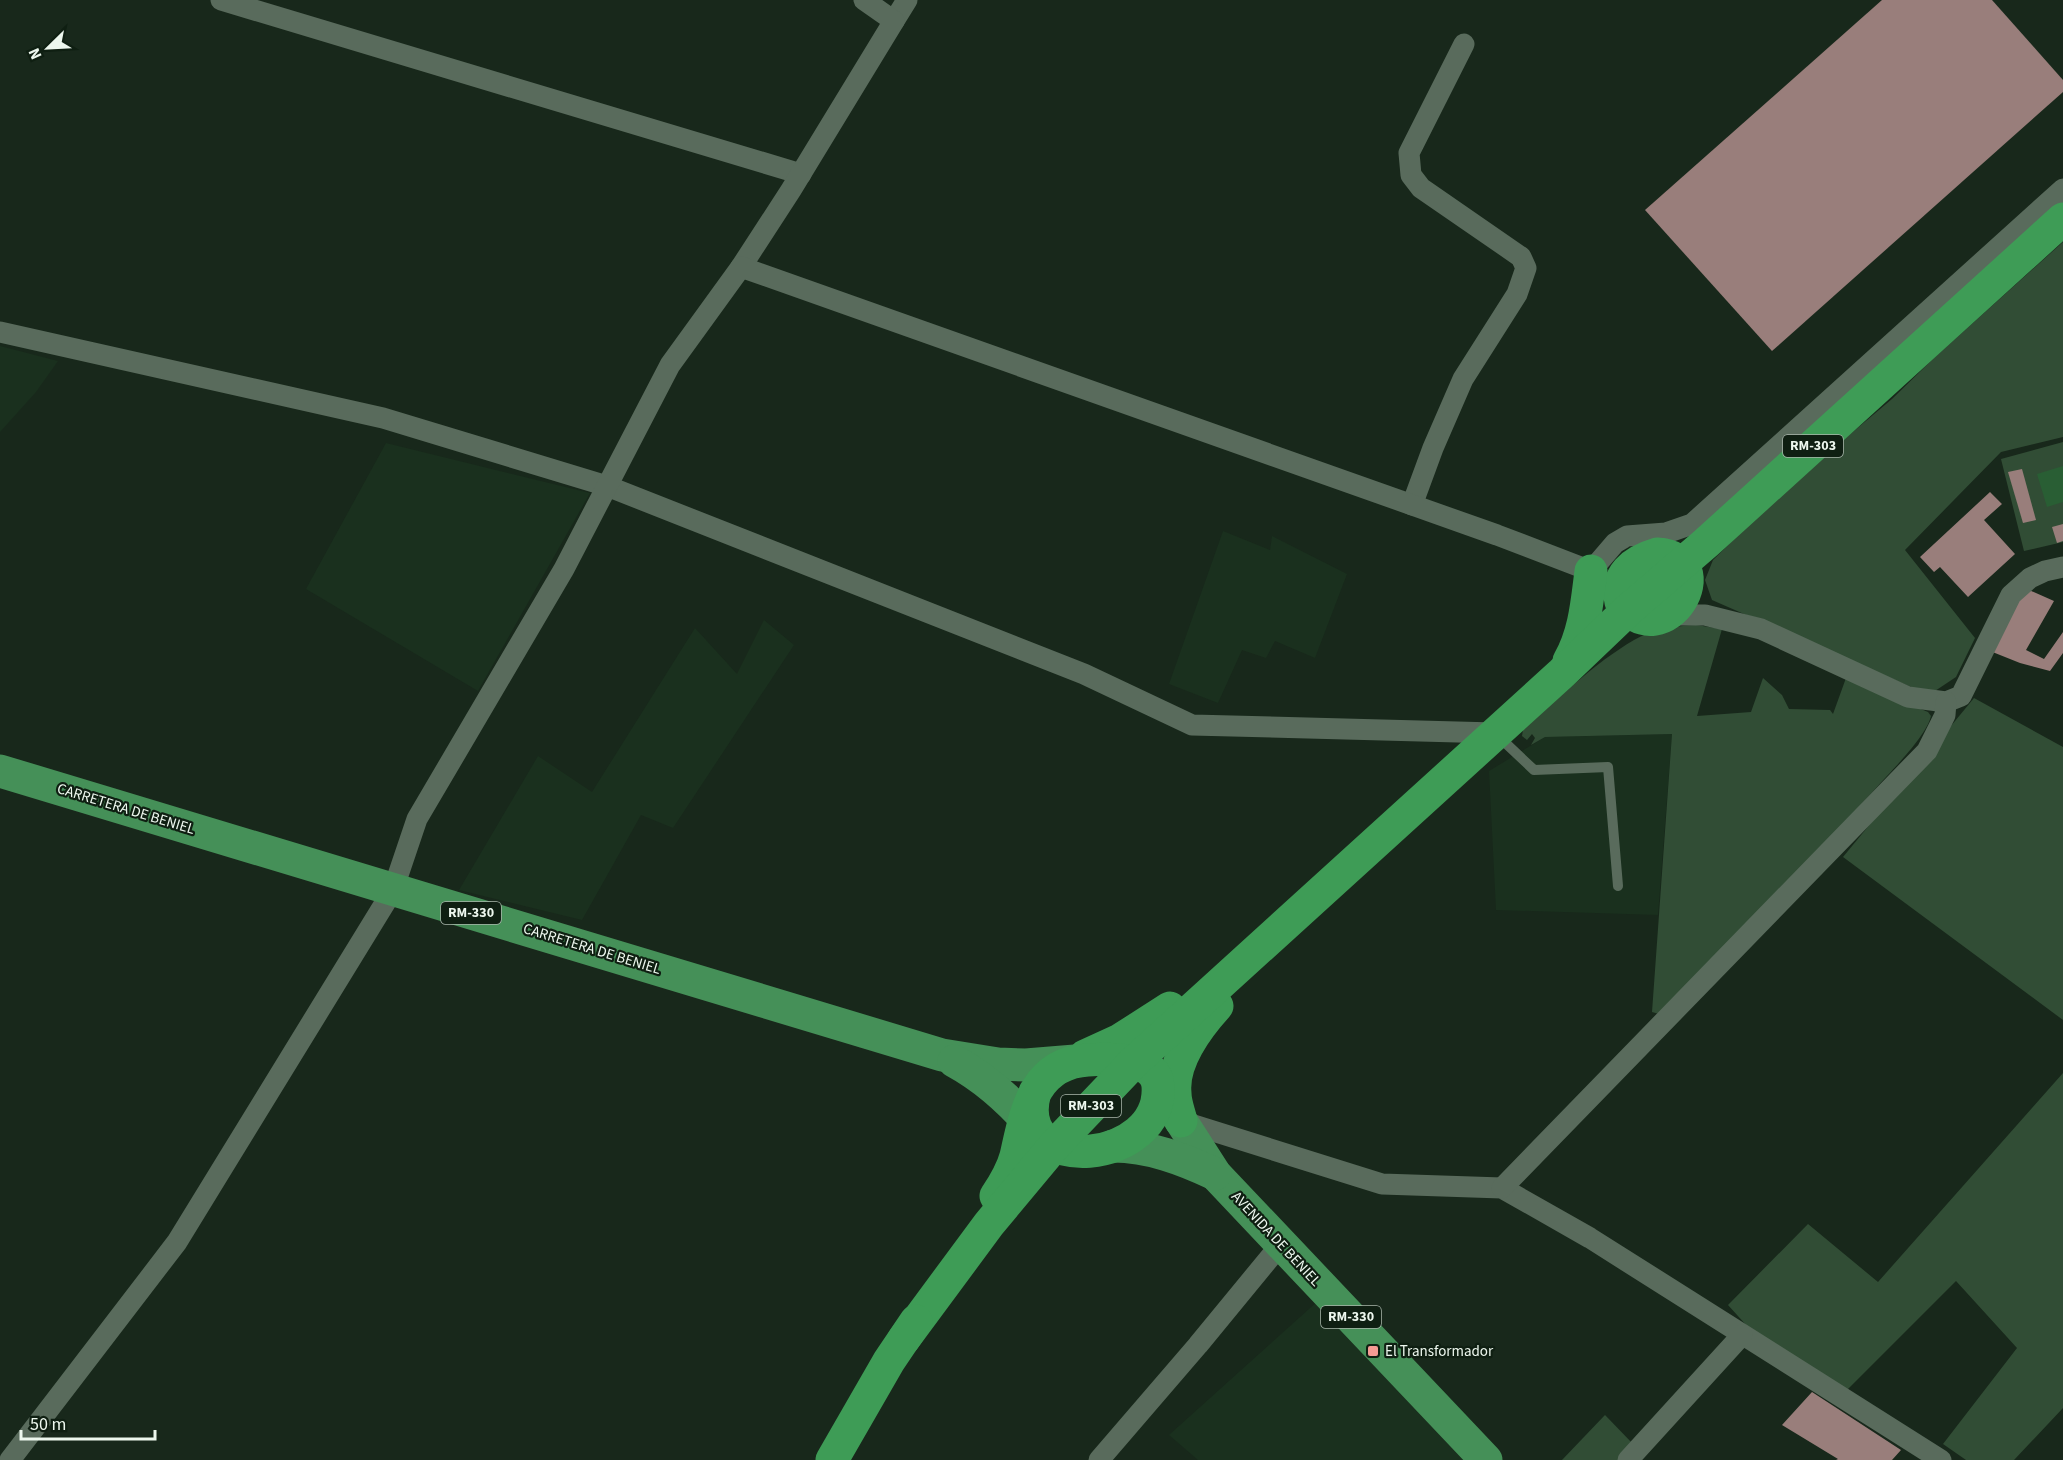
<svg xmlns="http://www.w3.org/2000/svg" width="2063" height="1460" font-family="'Source Sans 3',sans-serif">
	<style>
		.built { fill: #1a301e }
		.green { fill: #314d35 }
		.water { fill: #295e34 }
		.building { fill: #997e7b }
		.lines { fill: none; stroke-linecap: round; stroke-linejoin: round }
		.service { stroke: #596b5c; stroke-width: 10 }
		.minor { stroke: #596b5c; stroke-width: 21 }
		.primary { stroke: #459058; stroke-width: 33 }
		.trunk { stroke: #3e9c56; stroke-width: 33 }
		.poi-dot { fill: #f59c94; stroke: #0f1f12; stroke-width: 2 }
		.labels { text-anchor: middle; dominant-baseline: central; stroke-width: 4.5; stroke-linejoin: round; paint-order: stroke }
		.shield { fill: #0f1f12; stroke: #aab6ac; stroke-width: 1.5 }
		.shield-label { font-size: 14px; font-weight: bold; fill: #edf7ee }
		.street-label { font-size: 15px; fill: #edf7ee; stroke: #0f1f12 }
		.poi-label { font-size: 15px; fill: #edf7ee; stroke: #0f1f12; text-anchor: start }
	</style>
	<rect width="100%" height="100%" fill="#18281b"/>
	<!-- built -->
	<g class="built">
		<polygon points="0,346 58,361 36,392 0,432"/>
		<polygon points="386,443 590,493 478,691 306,589"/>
		<polygon points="1223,531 1270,550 1272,536 1347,574 1315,658 1275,641 1266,658 1242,650 1218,703 1169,684"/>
		<polygon points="764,620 794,645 673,828 641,815 582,920 459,890 538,756 592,792 695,628 737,674"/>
		<polygon points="1672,734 1658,915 1496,910 1489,771 1545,737"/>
		<polygon points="1319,1300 1466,1460 1198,1460 1169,1435"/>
	</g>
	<!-- green -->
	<g class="green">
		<polygon points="2063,242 2063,437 2001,452 1905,550 1975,638 1956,677 1932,693 1918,690 1712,600 1705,580 1713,560 1785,489 1892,399 1933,359"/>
		<polygon points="2063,442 2063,542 2024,551 2001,459"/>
		<path d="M1696,625L1722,629L1697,716L1751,712L1763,678L1782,695L1789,709L1830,710L1833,714L1846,678L1928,712L1931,716C1926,737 1891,771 1876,788C1806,866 1732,940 1659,1014L1652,1012L1672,734L1545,737L1531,745L1535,738L1532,734L1527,740L1522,736L1523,730C1558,699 1593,664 1634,640C1651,630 1676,626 1696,625Z"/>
		<polygon points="1974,698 2063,747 2063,1020 1843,857"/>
		<polygon points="2063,1073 2063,1408 2014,1460 1966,1460 1943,1444 2017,1348 1956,1281 1847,1390 1747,1326 1728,1305 1808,1224 1878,1282"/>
		<polygon points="1605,1415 1633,1444 1619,1460 1562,1460"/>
	</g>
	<!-- water -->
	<polygon class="water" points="2063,466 2063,502 2047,507 2037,474"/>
	<!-- building -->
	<g class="building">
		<polygon points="1882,0 1992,0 2063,80 2063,92 1772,351 1645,210"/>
		<polygon points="2022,469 2036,520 2023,523 2008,472"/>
		<polygon points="1990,492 2002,504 1984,520 2015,554 1968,597 1940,567 1934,572 1920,557"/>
		<polygon points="2063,524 2063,541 2057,543 2052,527"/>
		<polygon points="2029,590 2054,601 2026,650 2044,659 2063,632 2063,653 2050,671 2020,663 1990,651 2010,608"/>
		<polygon points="1812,1392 1901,1450 1892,1460 1836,1460 1838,1459 1782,1425"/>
	</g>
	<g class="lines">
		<!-- service -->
		<polyline class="service" points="1497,735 1534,770 1608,767 1618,886"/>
		<!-- minor -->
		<g class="minor">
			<polyline points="221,0 801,174"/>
			<polyline points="894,21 907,0"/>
			<polyline points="741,267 791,190 894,21 864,0"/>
			<polyline points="0,332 383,418 607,486 1084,674 1192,725 1495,733"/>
			<polyline points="1412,505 1433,448 1463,379 1517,294 1526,268 1521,257 1421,188 1411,175 1409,153 1464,44"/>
			<polyline points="1591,571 1615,543 1627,536 1666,533 1692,524 2063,189"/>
			<polyline points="1663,615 1705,615 1761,629 1908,697 1946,702 1961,696 2011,595 2030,578 2045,571 2063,567"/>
			<polyline points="1181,1121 1382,1184 1502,1188 1590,1238 1941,1460"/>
			<polyline points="1502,1188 1927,751 1945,715 1946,702"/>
			<polyline points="10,1460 177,1242 393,890 417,819 564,569 670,365 741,267 1497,535 1591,571 1600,579"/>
			<polyline points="1099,1460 1198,1345 1281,1244"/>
			<polyline points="1628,1460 1742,1335"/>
		</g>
		<!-- primary -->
		<g class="primary">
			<polyline points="0,771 942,1055 998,1064 1026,1065 1075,1061"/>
			<path d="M954,1061C987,1079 1013,1103 1037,1132"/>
			<polyline points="1165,1096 1215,1174 1486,1460"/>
			<path d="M1113,1146C1149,1146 1183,1159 1215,1174"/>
		</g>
		<!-- trunk -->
		<g class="trunk">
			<path d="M1657,554C1724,558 1665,659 1621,602C1615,575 1633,561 1657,554Z"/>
			<path d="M1569,661C1585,633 1587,602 1591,571"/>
			<polyline points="1085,1056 1120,1040 1170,1008"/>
			<path d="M1181,1121C1179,1112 1175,1103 1175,1093C1172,1062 1197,1028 1217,1006"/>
			<path d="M996,1196C1004,1184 1012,1171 1016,1156C1026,1112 1033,1063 1088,1060C1102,1059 1116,1059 1129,1061C1143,1064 1157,1070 1158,1086C1164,1164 1010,1180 1035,1092"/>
			<polyline points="904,1339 989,1224 1054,1146 1134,1062 1562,673 1627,611 1706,543 2063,219"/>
			<polyline points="832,1460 889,1361 916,1321"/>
		</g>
	</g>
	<!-- markers -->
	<rect class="poi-dot" x="1367" y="1345" width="12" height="12" rx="3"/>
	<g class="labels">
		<!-- shield labels -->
		<g class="shield">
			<rect x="1783" y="435" width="60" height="22" rx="4.5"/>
			<rect x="441" y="902" width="60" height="22" rx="4.5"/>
			<rect x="1061" y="1095" width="60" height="22" rx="4.5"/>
			<rect x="1321" y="1306" width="60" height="22" rx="4.5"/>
		</g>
		<g class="shield-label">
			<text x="1813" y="446">RM-303</text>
			<text x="471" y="913">RM-330</text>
			<text x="1091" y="1106">RM-303</text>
			<text x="1351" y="1317">RM-330</text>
		</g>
		<!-- street labels -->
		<g class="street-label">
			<text transform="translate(126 809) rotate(17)">CARRETERA DE BENIEL</text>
			<text transform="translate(592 949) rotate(17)">CARRETERA DE BENIEL</text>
			<text transform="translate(1276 1239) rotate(47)">AVENIDA DE BENIEL</text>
		</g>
		<!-- poi labels -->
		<g class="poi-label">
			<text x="1385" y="1351">El Transformador</text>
		</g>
	</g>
	<!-- north arrow -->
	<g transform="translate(48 48) rotate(246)" stroke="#0f1f12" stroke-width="4.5" paint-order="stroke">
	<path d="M0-4.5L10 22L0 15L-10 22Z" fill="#edf7ee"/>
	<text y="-9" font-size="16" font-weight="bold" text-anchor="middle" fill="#edf7ee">N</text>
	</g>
	<!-- scale -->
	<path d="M21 1430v9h134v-9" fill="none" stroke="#edf7ee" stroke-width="3"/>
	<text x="30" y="1430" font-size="18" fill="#edf7ee" stroke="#0f1f12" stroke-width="4.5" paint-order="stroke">50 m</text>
</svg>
